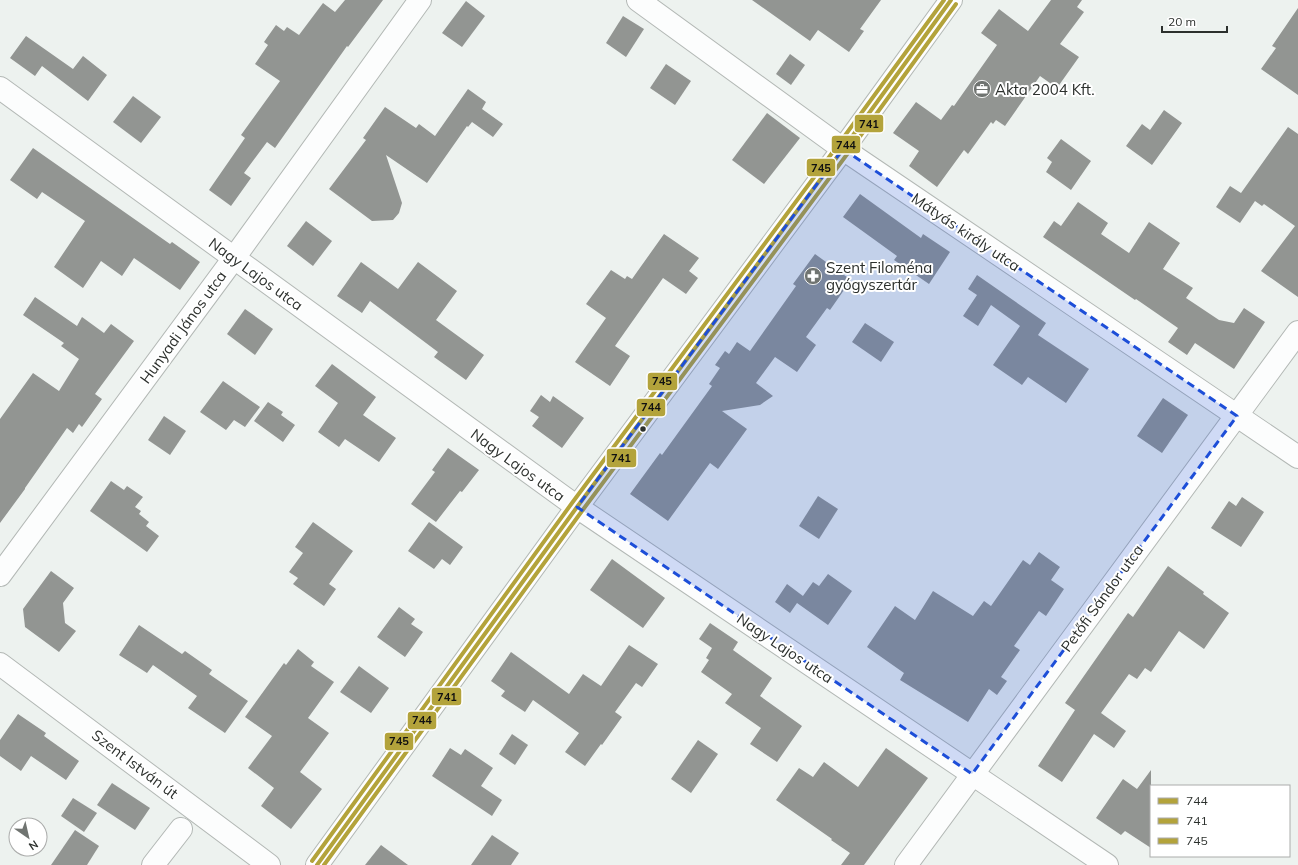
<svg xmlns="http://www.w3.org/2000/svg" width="1298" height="865" font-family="Mulish,sans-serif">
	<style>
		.building { fill: #929592 }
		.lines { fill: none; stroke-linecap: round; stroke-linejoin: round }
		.minor-casing { stroke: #b3b8b5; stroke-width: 24 }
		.minor { stroke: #fcfdfd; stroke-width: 22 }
		.bus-1-casing { stroke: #fff; stroke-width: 7 }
		.bus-2-casing { stroke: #fff; stroke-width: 7 }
		.bus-3-casing { stroke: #fff; stroke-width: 7 }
		.bus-1 { stroke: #b3a33b; stroke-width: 4 }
		.bus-2 { stroke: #b3a33b; stroke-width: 4 }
		.bus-3 { stroke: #b3a33b; stroke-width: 4 }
		.marked { fill: #1d4ed8; fill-opacity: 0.2; stroke: #1d4ed8; stroke-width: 3; stroke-dasharray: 8 5; stroke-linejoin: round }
		.bus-dot { fill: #2c302d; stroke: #fff; stroke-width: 1.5 }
		.labels { text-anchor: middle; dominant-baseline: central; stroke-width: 4; stroke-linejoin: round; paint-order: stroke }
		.poi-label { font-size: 15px; fill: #2c302d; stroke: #fff; text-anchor: start }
		.street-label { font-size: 15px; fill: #2c302d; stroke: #fff }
		.line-badge { stroke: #fff; stroke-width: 1.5 }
		.pale-badge-label { font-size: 11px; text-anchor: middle; font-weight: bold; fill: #111 }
	</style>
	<rect width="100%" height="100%" fill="#edf2ef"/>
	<!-- building -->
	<g class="building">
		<polygon points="345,0 383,0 348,47 347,46 275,148 267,142 244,173 251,178 231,206 209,190 245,138 241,135 280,81 255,64 268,45 264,42 276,25 284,31 287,27 299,35 323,3 335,12"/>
		<polygon points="752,0 881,0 860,29 864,31 849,52 818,30 810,41"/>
		<polygon points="1051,0 1082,0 1077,7 1084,12 1060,44 1079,57 1057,88 1040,76 1005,126 996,120 993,124 991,122 968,154 964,150 937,187 909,166 919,151 893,133 916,102 941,120 952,105 954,106 997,45 981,33 999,9 1028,31"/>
		<polygon points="466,1 485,16 462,47 442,33"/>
		<polygon points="1298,8 1298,95 1261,69 1276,48 1272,46"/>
		<polygon points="623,16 644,29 626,57 606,43"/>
		<polygon points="26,36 73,69 83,56 107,75 88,101 42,66 35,76 10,58"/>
		<polygon points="790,54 805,65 791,85 776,74"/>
		<polygon points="666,64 691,81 675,105 650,88"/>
		<polygon points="468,89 486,102 482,109 503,124 493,137 472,122 468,127 467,126 427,183 386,155 402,203 399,213 393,220 372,221 329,189 366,140 363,138 385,107 416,128 419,124 435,136"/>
		<polygon points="133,96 161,117 141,143 113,122"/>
		<polygon points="1164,110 1182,123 1152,165 1126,146 1142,124 1150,130"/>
		<polygon points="767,113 800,138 764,184 732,160"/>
		<polygon points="1288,127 1298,134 1298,297 1261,271 1295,226 1264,204 1262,206 1255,201 1240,223 1216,207 1230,186 1241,193"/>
		<polygon points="1061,139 1091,161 1071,190 1046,172 1052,162 1047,158"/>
		<polygon points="33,148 170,244 172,242 200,262 180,290 134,258 122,276 101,261 83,288 54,267 85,221 42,192 37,199 10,180"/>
		<polygon points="860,194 921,238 923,234 950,252 929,284 894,260 897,256 843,217"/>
		<polygon points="1078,202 1108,223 1101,234 1129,253 1149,222 1180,243 1163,269 1193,288 1186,298 1219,320 1234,323 1244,308 1265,322 1234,369 1195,343 1187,355 1168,342 1178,328 1136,299 1135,300 1043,237 1054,221 1061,226"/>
		<polygon points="306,221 332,241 313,266 287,246"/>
		<polygon points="664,234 699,258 689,271 698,278 686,294 663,278 615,346 630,356 610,386 575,362 606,318 586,304 611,270 625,279 627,276 632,279"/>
		<polygon points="815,254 851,280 830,310 827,308 806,337 816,345 797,372 775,357 756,383 773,396 760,405 722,411 747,429 718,469 710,463 668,521 630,494 660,453 662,455 712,386 709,384 720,368 715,365 725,351 729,354 737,342 750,351 796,286 793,284"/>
		<polygon points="361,262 398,289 418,262 457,291 436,320 484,355 466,380 434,357 438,352 370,301 362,313 337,296"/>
		<polygon points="977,275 1046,323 1038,335 1089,369 1066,403 1028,377 1022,385 993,365 1020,326 991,305 978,326 963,316 977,295 968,289"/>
		<polygon points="35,297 77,326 82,317 104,333 111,324 134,341 95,394 102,399 82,427 79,424 73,433 67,428 25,488 25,489 0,523 0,419 33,373 59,391 79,359 61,346 64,343 23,315"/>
		<polygon points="245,309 273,329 255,355 227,334"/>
		<polygon points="865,323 894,342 881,362 852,342"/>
		<polygon points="332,364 376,397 363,415 396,438 379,462 345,439 339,447 318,432 338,403 315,386"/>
		<polygon points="223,381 260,407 245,427 234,420 226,430 200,412"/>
		<polygon points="541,395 550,402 553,396 584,418 562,448 532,426 539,417 530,411"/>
		<polygon points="1163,398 1188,415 1162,453 1137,436"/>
		<polygon points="268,402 283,412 281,415 295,425 283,442 254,421"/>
		<polygon points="164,416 186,431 170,455 148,440"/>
		<polygon points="448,448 479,470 462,492 460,491 436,522 411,504 435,472 432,470"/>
		<polygon points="111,481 124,490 127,486 143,497 135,507 141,511 139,514 149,522 146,526 159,536 147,552 90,511"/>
		<polygon points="818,496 838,509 819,539 799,526"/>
		<polygon points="1242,497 1264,512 1241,547 1211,528 1229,501 1236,506"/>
		<polygon points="313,522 353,551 329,584 336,589 324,606 293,584 298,578 289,572 303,553 295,547"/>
		<polygon points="429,522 463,547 450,565 442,559 434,569 408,551"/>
		<polygon points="1039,552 1060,567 1051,580 1064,589 1046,616 1039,611 1014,646 1020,650 1001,677 1007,681 997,695 989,689 968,722 900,680 904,673 867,647 895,606 915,620 933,591 973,616 984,601 991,606 1023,560 1030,565"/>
		<polygon points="612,559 665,598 643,628 590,590"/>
		<polygon points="1168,566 1204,592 1203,594 1229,613 1204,649 1179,631 1151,672 1145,668 1137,679 1129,674 1101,713 1126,731 1114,748 1094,734 1062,782 1038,766 1075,710 1065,703 1128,613 1133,617"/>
		<polygon points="51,571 74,588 63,603 65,623 76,631 59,652 25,627 23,609"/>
		<polygon points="828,574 852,591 828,625 797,603 790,613 775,602 787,584 803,596 800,600 813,582 819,586"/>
		<polygon points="399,607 415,619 411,624 423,632 405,657 377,637"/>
		<polygon points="710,623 738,642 733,650 772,678 760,696 802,726 777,762 750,744 761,728 725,703 732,694 701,672 709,660 706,658 712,648 699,639"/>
		<polygon points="139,625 182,654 185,651 212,670 209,674 248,701 225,733 188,708 197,696 153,665 147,673 119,655"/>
		<polygon points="629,645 658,664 642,687 636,683 615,712 622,717 602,745 601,744 585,766 565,752 579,733 533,700 525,712 501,696 505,691 491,681 511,652 569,694 583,674 601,686"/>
		<polygon points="298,649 314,662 311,666 334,682 308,718 329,733 300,772 322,789 291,829 261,806 274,788 248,768 272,736 245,717 284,663 286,665"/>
		<polygon points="359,666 389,688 371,713 340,692"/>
		<polygon points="18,714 46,733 44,736 79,761 66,780 31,756 21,771 0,756 0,740"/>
		<polygon points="512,734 528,745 515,765 499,754"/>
		<polygon points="698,740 718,754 691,793 671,779"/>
		<polygon points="450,748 461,755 465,749 493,768 481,786 502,800 492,816 432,776"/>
		<polygon points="886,748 928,778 864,865 841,865 850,853 831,840 832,839 776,800 799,768 813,777 824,762 858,787"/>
		<polygon points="1151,770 1151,848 1125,831 1121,835 1096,818 1123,779 1137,789"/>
		<polygon points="112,783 150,808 135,830 97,805"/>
		<polygon points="73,798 97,813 84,832 61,816"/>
		<polygon points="75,830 99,846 87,865 51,865"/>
		<polygon points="492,835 519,853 511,865 471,865"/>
		<polygon points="381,845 408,865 365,865"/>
	</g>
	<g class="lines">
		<defs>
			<g id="minor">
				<polyline points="638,0 843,149 1298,457"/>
				<polyline points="0,88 577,507 1107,865"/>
				<polyline points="0,575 234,258 420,0"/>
				<polyline points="0,664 269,865"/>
				<polyline points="153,865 181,829"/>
				<polyline points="317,865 577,507 843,149 951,0"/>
				<polyline points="906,865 1298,332"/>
			</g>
		</defs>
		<!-- minor casing -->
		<use href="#minor" class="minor-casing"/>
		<!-- minor -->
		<use href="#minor" class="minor"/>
		<defs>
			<polyline id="bus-1" points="317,865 577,507 843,149 951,0"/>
			<polyline id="bus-2" points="324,865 582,511 848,153 956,4"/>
			<polyline id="bus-3" points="312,861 572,503 838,145 944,0"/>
		</defs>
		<!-- bus-1 casing -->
		<use href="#bus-1" class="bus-1-casing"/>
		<!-- bus-2 casing -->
		<use href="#bus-2" class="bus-2-casing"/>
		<!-- bus-3 casing -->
		<use href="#bus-3" class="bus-3-casing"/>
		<!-- bus-1 -->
		<use href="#bus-1" class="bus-1"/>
		<!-- bus-2 -->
		<use href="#bus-2" class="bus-2"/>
		<!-- bus-3 -->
		<use href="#bus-3" class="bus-3"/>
	</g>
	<!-- marked area -->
	<path class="marked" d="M843,149L1237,416L972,774L577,507Z"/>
	<!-- icons -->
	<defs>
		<symbol id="office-disc" viewBox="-11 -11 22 22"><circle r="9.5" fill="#707471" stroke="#fff"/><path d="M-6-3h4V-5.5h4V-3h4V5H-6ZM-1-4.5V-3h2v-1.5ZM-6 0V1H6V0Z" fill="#fff"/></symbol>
		<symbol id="pharmacy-disc" viewBox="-11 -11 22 22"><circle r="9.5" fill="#707471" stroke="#fff"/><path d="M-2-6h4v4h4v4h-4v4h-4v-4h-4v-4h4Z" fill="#fff"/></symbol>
	</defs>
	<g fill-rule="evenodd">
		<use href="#office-disc" x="972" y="79" width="20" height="20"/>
		<use href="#pharmacy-disc" x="803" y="266" width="20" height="20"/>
	</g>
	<!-- markers -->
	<circle class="bus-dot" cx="643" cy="429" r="3.5"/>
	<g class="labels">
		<!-- poi labels -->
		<g class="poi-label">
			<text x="995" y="89">Akta 2004 Kft.</text>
			<text x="826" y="267">Szent Filoména<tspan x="826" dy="17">gyógyszertár</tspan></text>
		</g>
		<!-- street labels -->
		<g class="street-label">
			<text transform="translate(966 232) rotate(34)">Mátyás király utca</text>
			<text transform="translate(256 274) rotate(36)">Nagy Lajos utca</text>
			<text transform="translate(183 327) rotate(-54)">Hunyadi János utca</text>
			<text transform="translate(518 465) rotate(36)">Nagy Lajos utca</text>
			<text transform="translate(1102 598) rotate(-54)">Petőfi Sándor utca</text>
			<text transform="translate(785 648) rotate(34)">Nagy Lajos utca</text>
			<text transform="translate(135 764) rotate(37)">Szent István út</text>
		</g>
	</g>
	<g class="line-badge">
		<rect x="854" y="114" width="30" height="19" rx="4" fill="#b3a33b"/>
		<rect x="831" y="135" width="30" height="19" rx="4" fill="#b3a33b"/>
		<rect x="806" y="158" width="30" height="19" rx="4" fill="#b3a33b"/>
		<rect x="647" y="372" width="31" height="19" rx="4" fill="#b3a33b"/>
		<rect x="636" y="398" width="30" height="19" rx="4" fill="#b3a33b"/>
		<rect x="606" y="448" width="31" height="20" rx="4" fill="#b3a33b"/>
		<rect x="431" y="687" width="31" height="19" rx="4" fill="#b3a33b"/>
		<rect x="407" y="711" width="30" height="19" rx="4" fill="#b3a33b"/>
		<rect x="384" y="732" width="30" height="19" rx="4" fill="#b3a33b"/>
	</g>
	<g class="pale-badge-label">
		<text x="869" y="128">741</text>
		<text x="846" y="149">744</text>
		<text x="821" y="172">745</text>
		<text x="662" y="385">745</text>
		<text x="651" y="411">744</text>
		<text x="621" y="462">741</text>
		<text x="447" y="701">741</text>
		<text x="422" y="724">744</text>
		<text x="399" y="745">745</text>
	</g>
	<!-- legend -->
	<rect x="1150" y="785" width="140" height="72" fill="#ffffff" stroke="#abacab"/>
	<rect x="1158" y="798" width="20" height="6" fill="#b3a33b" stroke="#abacab"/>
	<text x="1186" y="805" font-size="12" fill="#2c302d">744</text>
	<rect x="1158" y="818" width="20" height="6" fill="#b3a33b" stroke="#abacab"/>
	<text x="1186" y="825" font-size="12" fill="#2c302d">741</text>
	<rect x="1158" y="838" width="20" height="6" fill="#b3a33b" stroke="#abacab"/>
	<text x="1186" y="845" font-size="12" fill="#2c302d">745</text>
	<!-- north arrow -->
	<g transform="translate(28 837) rotate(146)"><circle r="19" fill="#ffffff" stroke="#abacab"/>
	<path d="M0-3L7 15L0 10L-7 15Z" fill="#707471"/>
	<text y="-6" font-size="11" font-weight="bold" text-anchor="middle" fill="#2c302d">N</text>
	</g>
	<!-- scale -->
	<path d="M1162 26v6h65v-6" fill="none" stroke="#2c302d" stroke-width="2"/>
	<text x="1168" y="26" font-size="12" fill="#2c302d" stroke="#ffffff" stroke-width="3" paint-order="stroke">20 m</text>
</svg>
